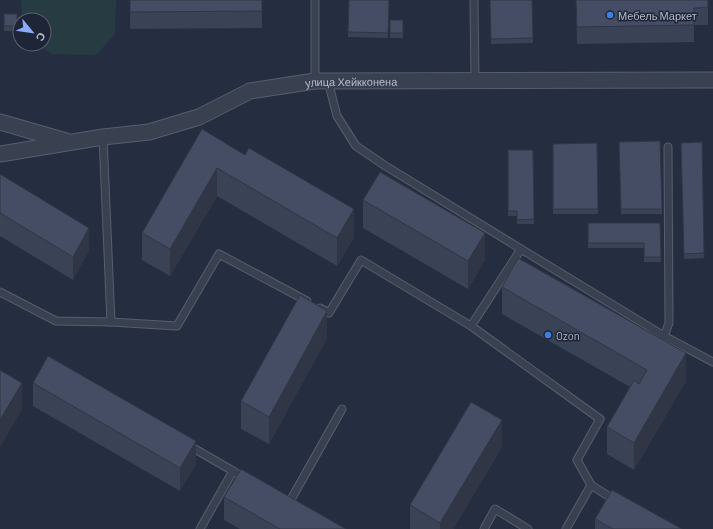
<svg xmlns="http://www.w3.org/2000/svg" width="713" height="529" font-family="Barlow,sans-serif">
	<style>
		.green { fill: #273c42 }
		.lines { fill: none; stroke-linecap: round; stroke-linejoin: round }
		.lane-casing { stroke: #575e6e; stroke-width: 9 }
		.street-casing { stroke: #575e6e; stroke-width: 17 }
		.lane { stroke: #394050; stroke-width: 7 }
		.street { stroke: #394050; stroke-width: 15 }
		.wall { fill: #3a4255 }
		.shaded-wall { fill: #303645 }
		.building { fill: #444d63; stroke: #303645 }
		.shop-dot { fill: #3f7fe0; stroke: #1e2536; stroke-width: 1.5 }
		.labels { text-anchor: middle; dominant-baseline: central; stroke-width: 3; stroke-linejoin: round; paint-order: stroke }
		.poi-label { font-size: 11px; fill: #b6bbcb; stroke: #1e2536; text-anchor: start }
		.street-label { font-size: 11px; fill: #b6bbcb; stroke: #1e2536 }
	</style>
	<rect width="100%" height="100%" fill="#252e41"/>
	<!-- green -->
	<polygon class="green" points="21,0 116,0 115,34 96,55 51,54 37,44 44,44 44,20 22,20"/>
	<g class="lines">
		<defs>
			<g id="lane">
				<polyline points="315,0 315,81"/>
				<polyline points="474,0 475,80"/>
				<polyline points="328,81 337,116 356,146 384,165 521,249"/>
				<polyline points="103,137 111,322"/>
				<polyline points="0,292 56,321 111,322 177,326 219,254 307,301"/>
				<polyline points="320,308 329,313 361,260 471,326"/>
				<polyline points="664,336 669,323 668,147"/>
				<polyline points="188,445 233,471"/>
				<polyline points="591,485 616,501"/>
				<polyline points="287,502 289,503 342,409"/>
				<polyline points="200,529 233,471 244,478"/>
				<polyline points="484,529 495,509 528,529"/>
				<polyline points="566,529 591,485 577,460 600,419 471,326 521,249 664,336 713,362"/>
			</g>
			<g id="street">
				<polyline points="0,122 66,141"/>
				<path id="s1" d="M0,154L103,137L149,132L199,117L250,91L315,81L713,80"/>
			</g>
		</defs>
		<!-- lane casing -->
		<use href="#lane" class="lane-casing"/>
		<!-- street casing -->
		<use href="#street" class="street-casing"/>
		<!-- lane -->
		<use href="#lane" class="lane"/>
		<!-- street -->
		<use href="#street" class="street"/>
	</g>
	<!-- wall -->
	<g class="wall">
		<polygon points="130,0 262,0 262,28 130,29"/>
		<polygon points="349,0 389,0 388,38 348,37"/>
		<polygon points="490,0 532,0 533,43 491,44"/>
		<polygon points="576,0 708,0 708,25 694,25 694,42 577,44"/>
		<rect x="4" y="14" width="13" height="17"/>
		<rect x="390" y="20" width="13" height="18"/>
		<polygon points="202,129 354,237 337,266 217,196 170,276 142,260 142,233"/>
		<polygon points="660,141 662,214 621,214 619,142"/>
		<polygon points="702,142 704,258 684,259 681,143"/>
		<polygon points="597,143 598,214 553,214 553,144"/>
		<polygon points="508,150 533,150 534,224 517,224 517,216 508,216"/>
		<polygon points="0,174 89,250 73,280 0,236"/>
		<polygon points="363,200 485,260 468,289 363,228"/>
		<polygon points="588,223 660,223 661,262 644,262 644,248 588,248"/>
		<polygon points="502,287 686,381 634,470 607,454 607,427 630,387 502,314"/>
		<polygon points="327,338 269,444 241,429 241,401"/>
		<polygon points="33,383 196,464 180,491 33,406"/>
		<polygon points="502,447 453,529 410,529 410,505"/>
		<polygon points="224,497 346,529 240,529 224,520"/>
		<polygon points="595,519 682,529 595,529"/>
	</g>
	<!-- shaded-wall -->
	<g class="shaded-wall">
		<polygon points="217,168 217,196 170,276 170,249"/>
		<polygon points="354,209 354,237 337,266 337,238"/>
		<polygon points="89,228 89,250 73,280 73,257"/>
		<polygon points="485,233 485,260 468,289 468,261"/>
		<polygon points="327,311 327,338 269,444 269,417"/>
		<polygon points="686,353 686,381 634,470 634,443"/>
		<polygon points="22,383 22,410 0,447 0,420"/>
		<polygon points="502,420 502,447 453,529 440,529 440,523"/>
		<polygon points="196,441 196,464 180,491 180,468"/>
	</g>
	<!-- building -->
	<g class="building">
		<polygon points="130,0 262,0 262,11 130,12"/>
		<polygon points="349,0 389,0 388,33 348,32"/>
		<polygon points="490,0 532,0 533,38 491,39"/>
		<polygon points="576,0 708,0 708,7 694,8 694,25 577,27"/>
		<rect x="4" y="14" width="13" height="12"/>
		<rect x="390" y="20" width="13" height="13"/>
		<polygon points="202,129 245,155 249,148 354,209 337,238 217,168 170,249 142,233"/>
		<polygon points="660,141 662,209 621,209 619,142"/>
		<polygon points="702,142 704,253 684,254 681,143"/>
		<polygon points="597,143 598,209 553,209 553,144"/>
		<polygon points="508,150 533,150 534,219 517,220 517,211 508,211"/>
		<polygon points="380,172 485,233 468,261 363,200"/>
		<polygon points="0,174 89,228 73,257 0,213"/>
		<polygon points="588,223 660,223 661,257 644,257 644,243 588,243"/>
		<polygon points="518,258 686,353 634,443 607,427 634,380 639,384 647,370 502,287"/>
		<polygon points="300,295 327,311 269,417 241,401"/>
		<polygon points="48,356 196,441 180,468 33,383"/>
		<polygon points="0,370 22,383 0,420"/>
		<polygon points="471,402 502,420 440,523 410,505"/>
		<polygon points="241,469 346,529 280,529 224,497"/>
		<polygon points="612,490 682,529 613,529 595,519"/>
	</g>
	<!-- markers -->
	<g class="shop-dot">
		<circle cx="610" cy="15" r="4"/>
		<circle cx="548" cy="335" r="4"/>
	</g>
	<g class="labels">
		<!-- poi labels -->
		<g class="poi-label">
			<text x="618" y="15">Мебель Маркет</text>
			<text x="556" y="335">Ozon</text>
		</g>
		<!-- street labels -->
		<g class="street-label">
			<text stroke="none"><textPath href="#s1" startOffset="362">улица Хейкконена</textPath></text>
		</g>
	</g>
	<!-- north arrow -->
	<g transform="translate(32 32) rotate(119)"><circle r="19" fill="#1e2536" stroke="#5b6172"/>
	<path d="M0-3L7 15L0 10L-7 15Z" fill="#8baafa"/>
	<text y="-6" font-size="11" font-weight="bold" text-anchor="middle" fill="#b6bbcb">С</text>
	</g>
</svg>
